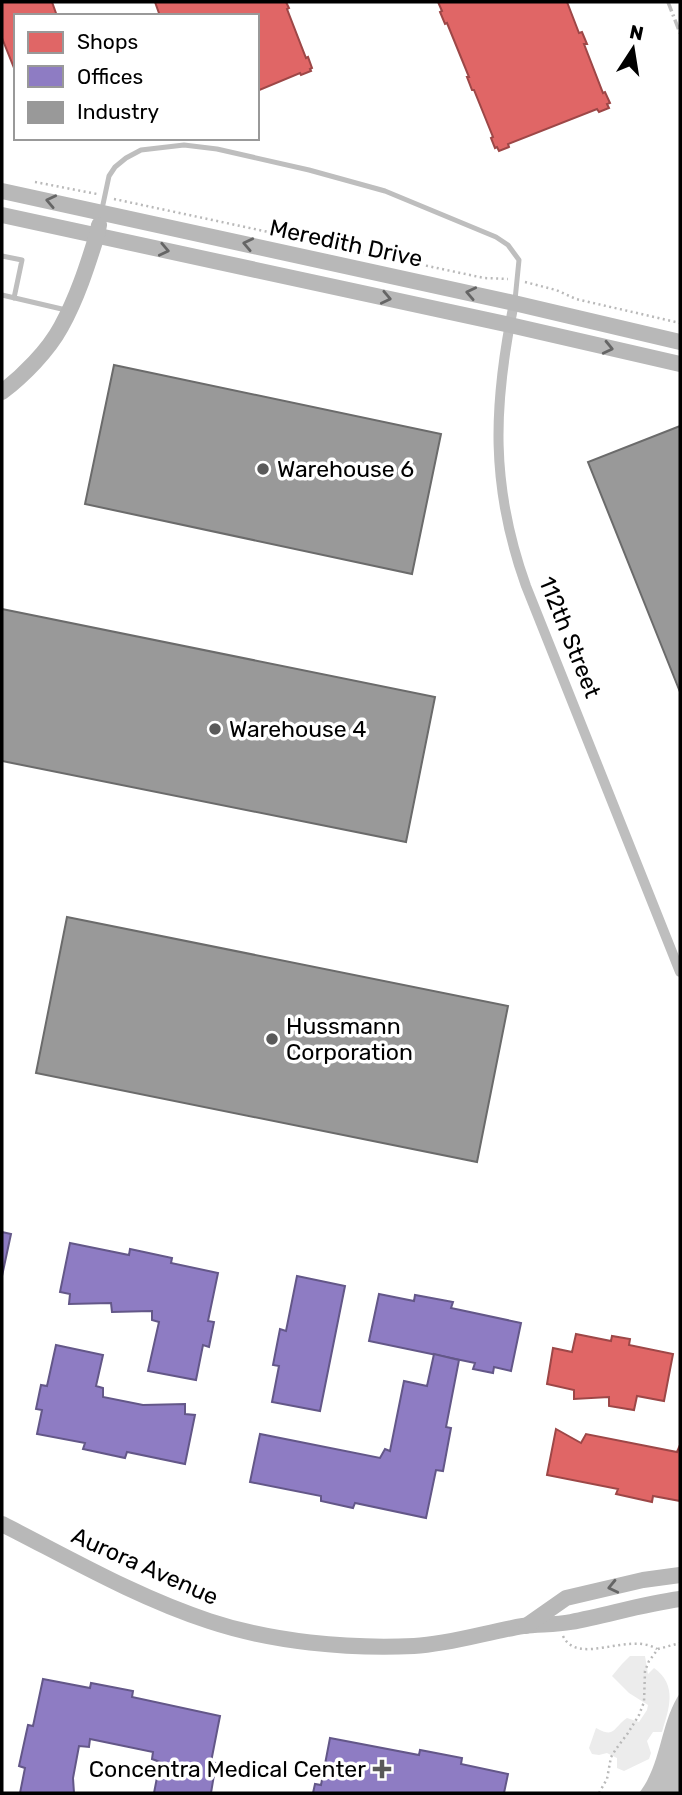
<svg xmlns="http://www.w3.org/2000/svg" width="682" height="1795" font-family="Rubik,sans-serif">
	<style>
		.green { fill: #ececec }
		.water { fill: #bfbfbf }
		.shops { fill: #e06666; stroke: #9d4747; stroke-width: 2 }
		.offices { fill: #8e7cc3; stroke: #635788; stroke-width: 2 }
		.industry { fill: #999; stroke: #6b6b6b; stroke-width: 2 }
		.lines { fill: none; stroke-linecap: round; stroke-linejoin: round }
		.path { stroke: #b9b9b9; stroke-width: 2.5; stroke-dasharray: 2 3.5; stroke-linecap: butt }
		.lane { stroke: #bebebe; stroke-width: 5 }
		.street { stroke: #bebebe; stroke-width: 10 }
		.secondary { stroke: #b8b8b8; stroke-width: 16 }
		.rail { stroke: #bebebe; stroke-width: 3.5; stroke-dasharray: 10 3.5 2 3.5; stroke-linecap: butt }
		.oneway { stroke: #656565 }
		.poi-dot { fill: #595959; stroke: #fff; stroke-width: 2.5 }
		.labels { text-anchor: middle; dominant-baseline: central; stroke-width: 7; stroke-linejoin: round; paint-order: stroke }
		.street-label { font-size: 23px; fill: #000; stroke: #fff }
		.poi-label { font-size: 23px; fill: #000; stroke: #fff; text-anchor: start }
	</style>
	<rect width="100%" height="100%" fill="#fff"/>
	<!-- green -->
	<path class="green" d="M630,1656H645L648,1674L654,1668C678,1685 669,1709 662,1732H653L647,1741L651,1753L649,1759L624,1771L617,1768V1758L607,1753L599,1755L592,1754L589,1748L596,1728C616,1739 613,1727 627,1718L639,1722L647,1710L648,1705L629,1693L612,1676L622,1664Z"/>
	<!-- water -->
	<path class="water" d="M680,1693V1793H639C662,1764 660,1723 680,1693Z"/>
	<!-- shops -->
	<g class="shops">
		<polygon points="2,2 52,2 57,16 16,16 16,73 2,38"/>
		<polygon points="155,2 286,2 289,8 287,9 306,58 308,57 312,68 310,69 311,71 301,75 300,73 257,91 257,16 160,16"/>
		<polygon points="438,2 567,2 579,33 582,32 587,44 584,44 603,93 605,92 610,103 607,104 609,108 599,112 597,109 508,144 509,147 499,151 497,147 495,148 491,138 493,137 474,90 472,90 467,77 469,77 447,23 445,24 440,12 442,11"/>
		<polygon points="576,1334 611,1341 612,1336 630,1339 629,1345 673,1354 664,1401 637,1396 634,1410 609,1406 609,1397 574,1399 574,1390 547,1384 553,1348 572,1352"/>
		<polygon points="556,1429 581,1443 586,1434 677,1452 680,1445 680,1501 653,1496 652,1502 616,1494 618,1489 547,1475"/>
	</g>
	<!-- offices -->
	<g class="offices">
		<polygon points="2,1232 11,1234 2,1276"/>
		<polygon points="70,1243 129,1255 130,1249 172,1258 171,1263 218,1273 208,1321 214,1322 209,1347 203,1345 196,1380 148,1371 159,1322 152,1320 152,1311 112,1312 111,1303 69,1304 70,1294 60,1292"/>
		<polygon points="297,1276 345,1286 320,1411 272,1402 279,1366 273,1365 280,1329 286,1331"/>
		<polygon points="379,1294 414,1301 415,1295 453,1302 451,1308 521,1323 511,1371 494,1367 493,1373 473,1369 475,1363 369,1341"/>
		<polygon points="56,1345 103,1355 96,1386 103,1388 103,1397 143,1405 185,1404 185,1414 195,1415 185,1464 127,1452 125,1458 83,1449 85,1443 37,1434 42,1410 36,1409 41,1385 47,1386"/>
		<polygon points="434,1354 459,1360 446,1427 451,1428 443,1471 436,1470 426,1518 355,1503 353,1508 321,1501 321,1496 250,1482 260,1434 380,1458 385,1449 390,1451 404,1381 427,1386"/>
		<polygon points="43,1679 90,1688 91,1683 133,1691 132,1697 220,1716 211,1762 216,1763 211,1793 154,1793 160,1762 152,1759 153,1752 90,1739 89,1747 79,1746 73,1778 74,1793 20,1793 25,1768 19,1766 28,1725 33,1726"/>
		<polygon points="330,1738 419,1755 420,1750 462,1758 461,1764 508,1774 504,1793 313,1793 315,1784 321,1785"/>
	</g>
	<!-- industry -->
	<g class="industry">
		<polygon points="114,365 441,434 412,574 85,504"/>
		<polygon points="680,426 680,692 588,462"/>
		<polygon points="2,609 435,697 406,842 2,761"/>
		<polygon points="67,917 508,1006 477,1162 36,1073"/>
	</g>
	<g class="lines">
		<!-- path -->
		<g class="path">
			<polyline points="35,182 97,194"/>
			<polyline points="114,199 484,278 508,279"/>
			<polyline points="525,282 556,290 576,299 680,323"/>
			<path d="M563,1636C578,1667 628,1631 657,1649"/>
			<polyline points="599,1793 607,1779 611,1757 616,1749 628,1733 639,1715 644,1702 645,1671 649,1661 658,1649 680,1643"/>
		</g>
		<!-- lane -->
		<g class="lane">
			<polyline points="102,209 109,176 115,167 126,158 141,150 184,145 217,149 309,170 385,191 496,237 508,245 519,260 515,300"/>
			<polyline points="2,256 22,260 14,298"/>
			<polyline points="2,295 66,310"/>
		</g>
		<!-- street -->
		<path class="street" d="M514,303C493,405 490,486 526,586L680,972"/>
		<!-- secondary -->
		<g class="secondary">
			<polyline points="2,191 514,303 680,342"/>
			<polyline points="2,215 510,325 680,364"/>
			<path d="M2,392C23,376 48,351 61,327C77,298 87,267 97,235L99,225"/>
			<path d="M2,1524C69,1558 136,1597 209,1621C272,1642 347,1649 414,1646C451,1644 487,1632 523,1626C539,1624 555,1625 571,1622C608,1615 643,1604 680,1599"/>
			<polyline points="526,1626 566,1598 643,1580 680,1575"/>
		</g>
		<!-- rail -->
		<polyline class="rail" points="668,2 680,33"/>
	</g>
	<!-- one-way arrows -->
	<defs><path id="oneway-chevron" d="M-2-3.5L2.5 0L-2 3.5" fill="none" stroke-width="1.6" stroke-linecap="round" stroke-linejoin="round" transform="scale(1.75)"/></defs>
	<g class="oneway">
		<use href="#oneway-chevron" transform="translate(51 201) rotate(-168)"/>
		<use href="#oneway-chevron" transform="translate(248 244) rotate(-168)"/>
		<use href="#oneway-chevron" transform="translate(164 250) rotate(12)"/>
		<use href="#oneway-chevron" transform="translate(471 293) rotate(-168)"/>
		<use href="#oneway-chevron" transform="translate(386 298) rotate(12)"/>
		<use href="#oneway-chevron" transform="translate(608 348) rotate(13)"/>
		<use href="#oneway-chevron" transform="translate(613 1587) rotate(167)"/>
	</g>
	<!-- markers -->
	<g class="poi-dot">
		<circle cx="263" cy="469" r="7"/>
		<circle cx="215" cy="729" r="7"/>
		<circle cx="272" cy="1039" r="7"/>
		<path d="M378.5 1758.5h7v7h7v7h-7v7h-7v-7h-7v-7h7z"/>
	</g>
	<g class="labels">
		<!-- street labels -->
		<g class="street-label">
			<text transform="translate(346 243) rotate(12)">Meredith Drive</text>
			<text transform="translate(570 637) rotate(68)">112th Street</text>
			<text transform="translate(145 1566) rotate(24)">Aurora Avenue</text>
		</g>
		<!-- poi labels -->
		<g class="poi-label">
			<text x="277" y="469">Warehouse 6</text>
			<text x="229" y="729">Warehouse 4</text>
			<text x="286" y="1026">Hussmann<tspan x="286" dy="26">Corporation</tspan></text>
			<text x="366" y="1769" text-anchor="end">Concentra Medical Center</text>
		</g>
	</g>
	<!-- border -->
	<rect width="682" height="1795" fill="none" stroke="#000000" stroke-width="7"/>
	<!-- legend -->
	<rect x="14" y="14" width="245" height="126" fill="#ffffff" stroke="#999999" stroke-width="2"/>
	<rect x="28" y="32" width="35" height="21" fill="#e06666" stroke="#999999" stroke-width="2"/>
	<text x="77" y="49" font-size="21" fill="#000000">Shops</text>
	<rect x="28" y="66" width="35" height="21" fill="#8e7cc3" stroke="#999999" stroke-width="2"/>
	<text x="77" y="84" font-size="21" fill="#000000">Offices</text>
	<rect x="28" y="102" width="35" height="21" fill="#999999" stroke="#999999" stroke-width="2"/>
	<text x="77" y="119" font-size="21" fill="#000000">Industry</text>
	<!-- north arrow -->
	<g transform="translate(633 49) rotate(12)" stroke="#ffffff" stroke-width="5" paint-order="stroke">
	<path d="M0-5L12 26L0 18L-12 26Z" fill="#000000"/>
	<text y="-10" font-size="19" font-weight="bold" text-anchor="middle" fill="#000000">N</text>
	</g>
</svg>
